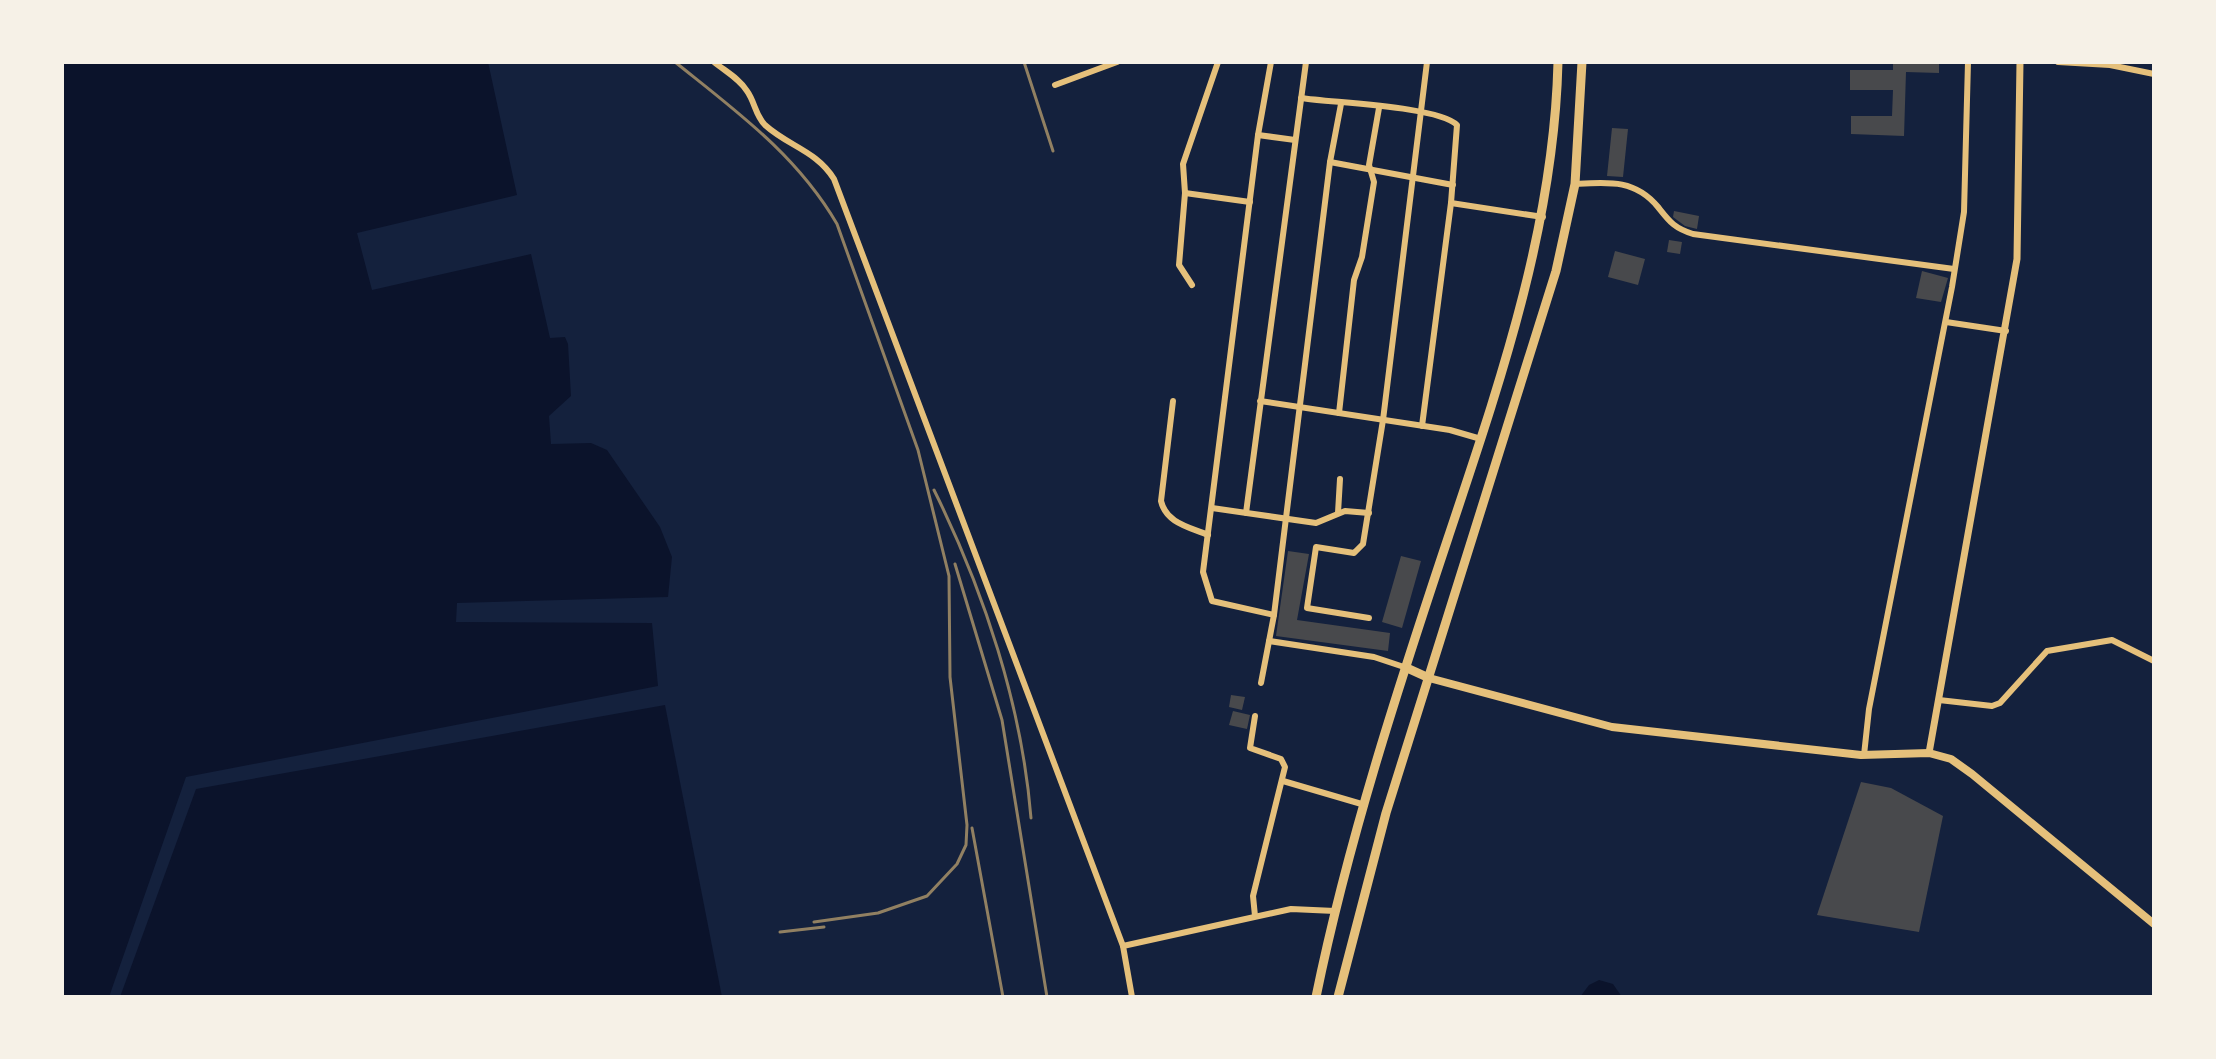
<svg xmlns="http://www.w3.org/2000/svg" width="2216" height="1059" font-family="'Varela Round',sans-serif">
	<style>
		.water { fill: #0b132b }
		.building { fill: #48494c }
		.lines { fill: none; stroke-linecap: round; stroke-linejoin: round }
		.minor { stroke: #e5c07b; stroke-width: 6 }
		.tertiary { stroke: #e5c07b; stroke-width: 7 }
		.secondary { stroke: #e5c07b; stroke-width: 8 }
		.trunk { stroke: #e5c07b; stroke-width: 9 }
		.rail { stroke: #918062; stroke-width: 3 }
	</style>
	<rect width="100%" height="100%" fill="#14213d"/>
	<!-- water -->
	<g class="water">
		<polygon points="62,62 488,62 517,195 357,233 372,290 531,254 550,338 565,337 568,344 571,396 549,416 551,444 591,443 607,450 660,527 672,557 668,597 457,603 456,622 652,623 658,686 186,777 109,997 62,997"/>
		<polygon points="665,705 722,997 120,997 196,789"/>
		<polygon points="1599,980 1613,984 1622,997 1580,997 1589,985"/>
	</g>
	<!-- building -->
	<g class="building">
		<polygon points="1893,62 1939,62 1939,73 1906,72 1904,136 1851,134 1851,116 1892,116 1893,90 1850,90 1850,70 1893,70"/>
		<polygon points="1612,128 1628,129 1623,177 1607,176"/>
		<polygon points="1674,211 1699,216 1697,229 1685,226 1673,217"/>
		<polygon points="1669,240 1682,242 1680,254 1667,252"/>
		<polygon points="1615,251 1645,259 1638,285 1608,277"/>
		<polygon points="1922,271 1948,278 1941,302 1916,298"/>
		<polygon points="1288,551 1309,554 1297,620 1390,633 1388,651 1276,636"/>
		<polygon points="1401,556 1421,561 1402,628 1382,622"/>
		<polygon points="1231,695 1245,697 1242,710 1229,707"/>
		<polygon points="1233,711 1250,715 1247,729 1229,725"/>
		<polygon points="1861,782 1891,788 1943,816 1919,932 1817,915"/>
	</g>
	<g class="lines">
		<!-- minor -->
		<g class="minor">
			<path d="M714,62C725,71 740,79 747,91C755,102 755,115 765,125C788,146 817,151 834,179L1123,946"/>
			<polyline points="1271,62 1258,135 1203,572 1212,601 1274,615"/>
			<polyline points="2058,62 2110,65 2154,74"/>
			<polyline points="1055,85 1117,62"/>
			<path d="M1301,98C1333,103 1438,106 1457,125L1451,203L1422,426"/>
			<polyline points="1258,135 1295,140"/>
			<polyline points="1330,162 1453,185"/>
			<path d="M1575,184C1608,182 1635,179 1658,207C1670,222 1674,228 1693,234L1954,269"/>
			<polyline points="1185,193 1250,202"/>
			<polyline points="1451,203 1543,217"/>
			<polyline points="1192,285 1179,265 1185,193 1183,164 1218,62"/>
			<polyline points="1946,322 2006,331"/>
			<path d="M1173,401L1161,501C1166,523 1189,527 1208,535"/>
			<polyline points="1260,401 1450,430 1481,439"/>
			<polyline points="1339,413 1354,280 1362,257 1374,182 1369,165 1379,108"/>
			<polyline points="1212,508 1316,523 1345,511 1369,513"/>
			<polyline points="1246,513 1306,62"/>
			<polyline points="1338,513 1340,479"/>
			<polyline points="1369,618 1307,608 1316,547 1354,553 1363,544 1383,420 1427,62"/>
			<polyline points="1269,641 1374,657 1407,668"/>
			<polyline points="1261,683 1274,615 1330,162 1341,104"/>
			<polyline points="1939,700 1992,706 2000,703 2047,651 2112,640 2154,661"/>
			<polyline points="1255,716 1250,748 1281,759 1285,767 1253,896 1255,916"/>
			<polyline points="1864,755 1869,709 1952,287 1964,212 1968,62"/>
			<polyline points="1283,781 1365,805"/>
			<polyline points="1132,997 1123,946 1291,909 1335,911"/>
		</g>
		<!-- tertiary -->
		<polyline class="tertiary" points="1929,753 2017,259 2020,62"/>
		<!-- secondary -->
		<polyline class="secondary" points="1429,678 1612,727 1861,755 1929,753 1951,759 1972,774 2154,924"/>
		<!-- trunk -->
		<g class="trunk">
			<polyline points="1407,668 1429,678"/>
			<path d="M1316,997C1348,841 1398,688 1448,538C1500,382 1554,227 1558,62"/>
			<polyline points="1338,997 1386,813 1556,271 1575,184 1582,62"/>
		</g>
		<!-- rail -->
		<g class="rail">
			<path d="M675,62C736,111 797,155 837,224L918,450L949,576L950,677L967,825L966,845L957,864L927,896L878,913L814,922"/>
			<polyline points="1024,62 1053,151"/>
			<path d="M934,490C984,591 1022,706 1031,818"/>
			<polyline points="955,564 1002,720 1047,997"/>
			<polyline points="972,828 1003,997"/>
			<polyline points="780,932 824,927"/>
		</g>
	</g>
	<!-- border -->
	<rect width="2216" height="1059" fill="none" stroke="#f6f1e7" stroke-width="128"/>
</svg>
